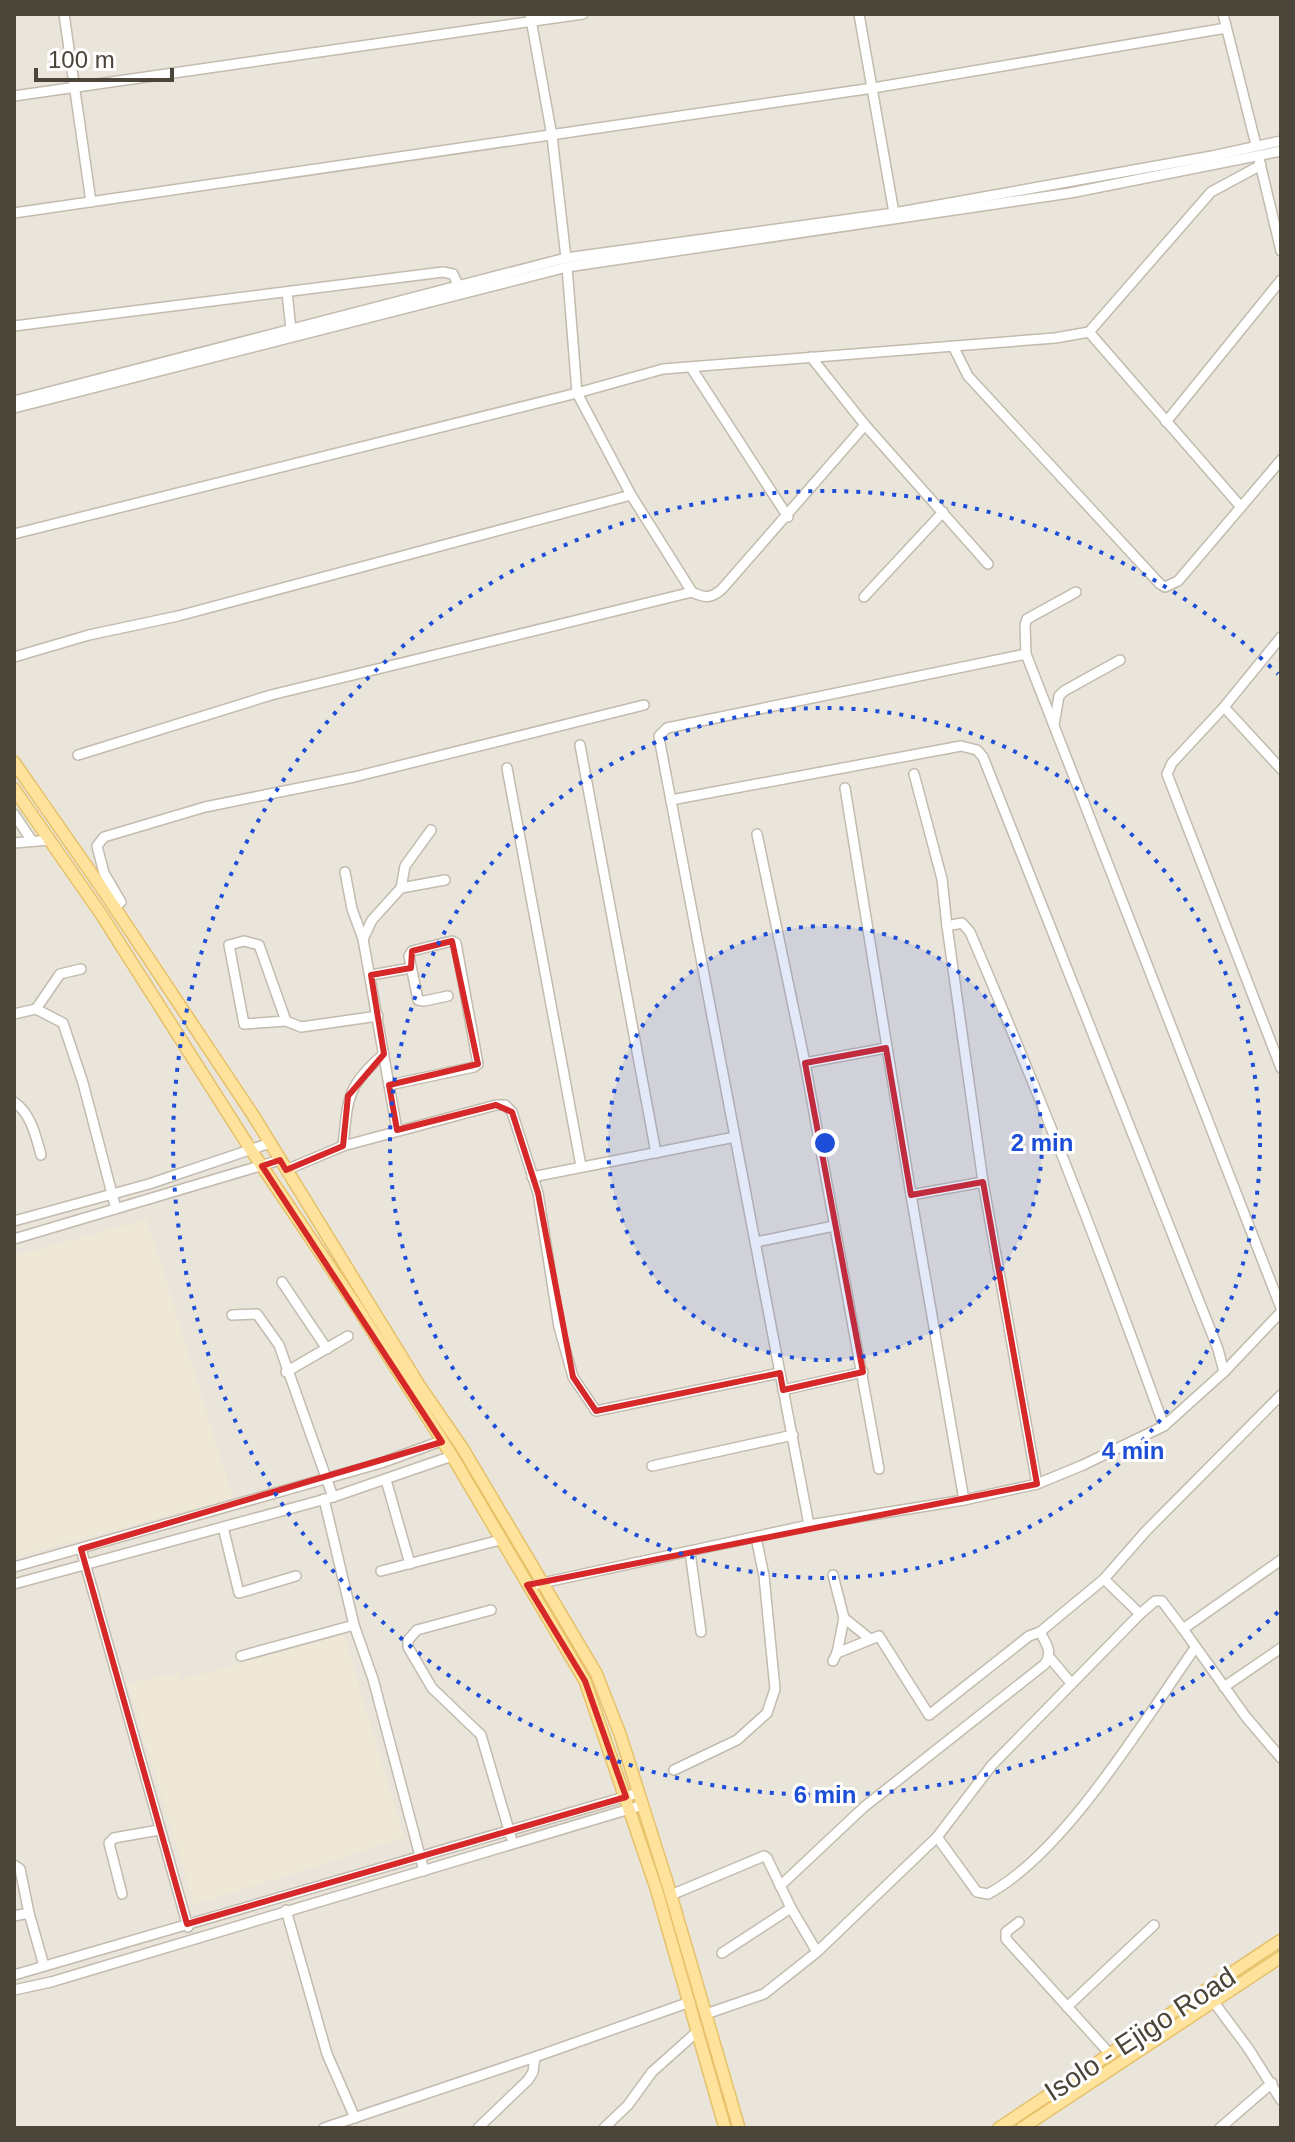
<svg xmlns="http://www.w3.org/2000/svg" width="1295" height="2142" font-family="Helvetica,sans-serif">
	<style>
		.residential { fill: #eae5da }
		.education { fill: #efe8d6 }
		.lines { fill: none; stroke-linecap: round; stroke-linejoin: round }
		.minor-casing { stroke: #c2bbae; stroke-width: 12 }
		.major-casing { stroke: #e6c16a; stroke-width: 14 }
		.minor { stroke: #fff; stroke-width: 9 }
		.major { stroke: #ffe39c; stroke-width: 11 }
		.marked { fill: none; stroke: #d62828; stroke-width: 6; stroke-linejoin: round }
		.ring { fill: none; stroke: #1d4ed8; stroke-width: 4; stroke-dasharray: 4 8 }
		.labels { text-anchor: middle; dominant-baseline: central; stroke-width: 6; stroke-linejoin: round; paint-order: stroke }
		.street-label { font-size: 28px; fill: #4b4439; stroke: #fff }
		.centre { fill: #1d4ed8; stroke: #fff; stroke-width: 4 }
		.ring-label { font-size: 24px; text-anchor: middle; font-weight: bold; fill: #1d4ed8; stroke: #fff; stroke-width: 6; stroke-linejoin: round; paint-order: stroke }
	</style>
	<rect width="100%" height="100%" fill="#f6f3ec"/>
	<!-- residential -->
	<rect class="residential" x="14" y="14" width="1267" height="2114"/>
	<!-- education -->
	<g class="education">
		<polygon points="147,1219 233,1498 14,1557 14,1256"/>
		<polygon points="344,1635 404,1838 194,1905 128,1684 178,1673 180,1680"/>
	</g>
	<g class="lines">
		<defs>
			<g id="minor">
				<polyline points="64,14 91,202"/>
				<polyline points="530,14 552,136 566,258"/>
				<polyline points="859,14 894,213"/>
				<polyline points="1223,14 1256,145"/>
				<polyline points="14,96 583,14"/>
				<polyline points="1259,159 1281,251"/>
				<polyline points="14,213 873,88 1226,28"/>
				<polyline points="567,267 577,393 631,495 692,592"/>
				<polyline points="287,293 291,329"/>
				<polyline points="14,326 443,272 453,274 458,285"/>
				<polyline points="1089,332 1241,507"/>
				<polyline points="953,346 968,376 1160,584 1165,587 1178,581 1281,460"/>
				<polyline points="811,357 865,425 988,564"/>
				<polyline points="692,369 788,517"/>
				<polyline points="14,401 566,258 894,213 1212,156 1281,141"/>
				<polyline points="14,408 567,267 1070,193 1281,151"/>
				<polyline points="1166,422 1281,280"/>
				<polyline points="14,534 577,393 663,369 1055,338 1089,332 1211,192 1261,165"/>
				<polyline points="864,597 943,512"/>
				<polyline points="1281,637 1224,707 1172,763 1167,774 1281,1068"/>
				<polyline points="1026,654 1025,625 1027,619 1076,592"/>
				<polyline points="14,657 89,635 178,616 631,495"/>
				<polyline points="1224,707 1281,769"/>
				<polyline points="1054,725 1059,696 1064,691 1120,660"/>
				<polyline points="580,745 656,1153"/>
				<path d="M78,755L271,695L692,592C704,598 711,599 722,589L865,425"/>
				<polyline points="507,768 581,1166"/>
				<polyline points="914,774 942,879 947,926 983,1182 1037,1484"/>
				<polyline points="845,788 911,1195 964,1500"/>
				<polyline points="671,800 961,746 977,750 983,757 1218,1349 1224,1372"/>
				<polyline points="14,814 32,841"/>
				<polyline points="757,834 805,1063 879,1469"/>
				<polyline points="14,843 50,840"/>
				<polyline points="345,872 352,909 363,939 397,1130"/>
				<polyline points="401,888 405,866 431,830"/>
				<polyline points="114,907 121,902 104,873 97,846 104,837 205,807 354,777 644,705"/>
				<path d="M947,926L962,923L970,932C1040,1095 1104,1259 1164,1426"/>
				<polyline points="363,939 372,920 401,888 445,880"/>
				<polyline points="371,975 411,968"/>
				<polyline points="36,1009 60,974 81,969"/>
				<polyline points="14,1014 36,1009 63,1023 83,1083 116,1209"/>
				<polyline points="286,1021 259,945 244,941 229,945 244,1024 286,1021 301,1027 378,1016"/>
				<polyline points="805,1063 886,1048"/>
				<polyline points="389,1085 474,1067 478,1064 456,943 452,941 412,951 409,956 418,1000 424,1001 448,996"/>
				<path d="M14,1102C31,1113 36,1137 41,1155"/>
				<path d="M343,1146C348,1099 346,1086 384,1054"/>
				<polyline points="286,1170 343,1146 496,1105 505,1105 512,1112 538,1193 559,1327 573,1377 596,1411 780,1373"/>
				<polyline points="532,1177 735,1137"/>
				<polyline points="911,1195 983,1182"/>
				<polyline points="14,1221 149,1184 270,1143"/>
				<polyline points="14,1239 280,1160"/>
				<polyline points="756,1242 834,1226"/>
				<polyline points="282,1282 327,1349"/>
				<polyline points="232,1315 257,1314 279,1345 333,1497"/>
				<polyline points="286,1372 348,1336"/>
				<polyline points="783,1390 863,1372"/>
				<polyline points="652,1466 793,1435"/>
				<polyline points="386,1480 410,1564"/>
				<polyline points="324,1499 354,1625 373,1679 424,1871"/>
				<polyline points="809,1525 660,743 659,736 667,728 1026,654 1281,1308"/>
				<polyline points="223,1527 239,1593 296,1576"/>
				<polyline points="81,1549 188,1927"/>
				<polyline points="690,1552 701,1632"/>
				<polyline points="1281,1560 1183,1629 1246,1717 1281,1758"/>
				<polyline points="14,1567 381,1463 441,1441"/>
				<polyline points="381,1571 500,1540"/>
				<polyline points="833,1575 844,1618 870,1639"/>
				<polyline points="1104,1579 1140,1614 1155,1601 1162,1601 1183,1629"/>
				<polyline points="14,1584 333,1497 452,1456"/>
				<polyline points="528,1586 809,1525 964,1500 1037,1484 1083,1465 1164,1426 1224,1372 1281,1312"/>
				<polyline points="491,1610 417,1630 408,1640 408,1647 432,1688 481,1735 511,1837"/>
				<polyline points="837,1653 844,1618"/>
				<polyline points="241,1656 354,1625"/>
				<polyline points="1050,1658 1071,1683"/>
				<polyline points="833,1661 837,1653 879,1636 929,1715 1029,1636 1040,1632 1104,1579 1146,1531 1281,1395"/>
				<polyline points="1224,1687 1281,1648"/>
				<polyline points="674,1770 737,1740 767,1713 775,1689 764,1576 756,1537"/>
				<path d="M937,1837L977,1892L988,1894C1065,1853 1144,1720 1195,1648"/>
				<polyline points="14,1865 20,1869 29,1913 14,1916"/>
				<path d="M780,1886L864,1807L1045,1664C1053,1652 1046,1643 1040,1632"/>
				<polyline points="122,1894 109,1843 114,1838 159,1830"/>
				<polyline points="671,1895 764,1856 767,1858 791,1908 817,1952"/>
				<polyline points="286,1910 327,2054 355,2118"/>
				<polyline points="29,1913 44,1966"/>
				<polyline points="1019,1922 1006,1932 1006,1939 1110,2054"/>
				<polyline points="722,1953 791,1908"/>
				<polyline points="14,1975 638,1793"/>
				<polyline points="14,1990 51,1982 643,1805"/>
				<polyline points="1213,2001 1248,2048 1281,2100"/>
				<polyline points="1067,2007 1154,1925"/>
				<polyline points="706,2014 764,1994 817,1952 937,1837 992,1765 1140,1614"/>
				<polyline points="324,2128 535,2057 690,2002"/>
				<polyline points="478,2128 528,2080 533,2072 535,2057"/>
				<polyline points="604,2128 628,2105 652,2072 698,2031"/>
				<polyline points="1220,2128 1272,2083"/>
			</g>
			<g id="major">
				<polyline points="14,762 103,890 253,1115 419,1385 463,1449 596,1673 620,1734 668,1885 739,2128"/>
				<polyline points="14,789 101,914 251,1150 355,1304 452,1456 585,1681 656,1888 725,2128"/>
				<polyline points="999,2128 1281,1940"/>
				<polyline points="1022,2128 1281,1957"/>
			</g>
		</defs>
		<!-- minor casing -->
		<use href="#minor" class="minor-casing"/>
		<!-- major casing -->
		<use href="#major" class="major-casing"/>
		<!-- minor -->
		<use href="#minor" class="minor"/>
		<!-- major -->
		<use href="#major" class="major"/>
	</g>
	<!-- marked area -->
	<path class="marked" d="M452,941L478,1064L389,1085L397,1130L496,1105L512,1112L538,1193L573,1377L596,1411L780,1373L783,1390L863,1372L805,1063L886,1048L911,1195L983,1182L1037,1484L527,1585L585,1681L626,1797L187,1924L81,1549L442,1442L262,1166L280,1160L286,1170L343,1146L348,1096L384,1054L371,975L411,968L412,951Z"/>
	<!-- distance rings -->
	<circle cx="825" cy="1143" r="217" fill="#1d4ed8" fill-opacity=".12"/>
	<g class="ring">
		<circle cx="825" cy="1143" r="217"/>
		<circle cx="825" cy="1143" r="435"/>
		<path d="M1278 1612A652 652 0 1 1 1278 674"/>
	</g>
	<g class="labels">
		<!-- street labels -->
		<g class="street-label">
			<text transform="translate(1140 2034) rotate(-33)">Isolo - Ejigo Road</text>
		</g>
	</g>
	<circle cx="825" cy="1143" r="12" class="centre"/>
	<g class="ring-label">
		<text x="1042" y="1151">2 min</text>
		<text x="1133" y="1459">4 min</text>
		<text x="825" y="1803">6 min</text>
	</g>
	<!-- border -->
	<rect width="1295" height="2142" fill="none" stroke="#4b4439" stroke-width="32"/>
	<!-- scale -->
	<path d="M36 68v12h136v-12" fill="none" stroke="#4b4439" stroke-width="4"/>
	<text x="48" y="68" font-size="24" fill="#4b4439" stroke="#ffffff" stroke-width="6" paint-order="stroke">100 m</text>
</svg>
